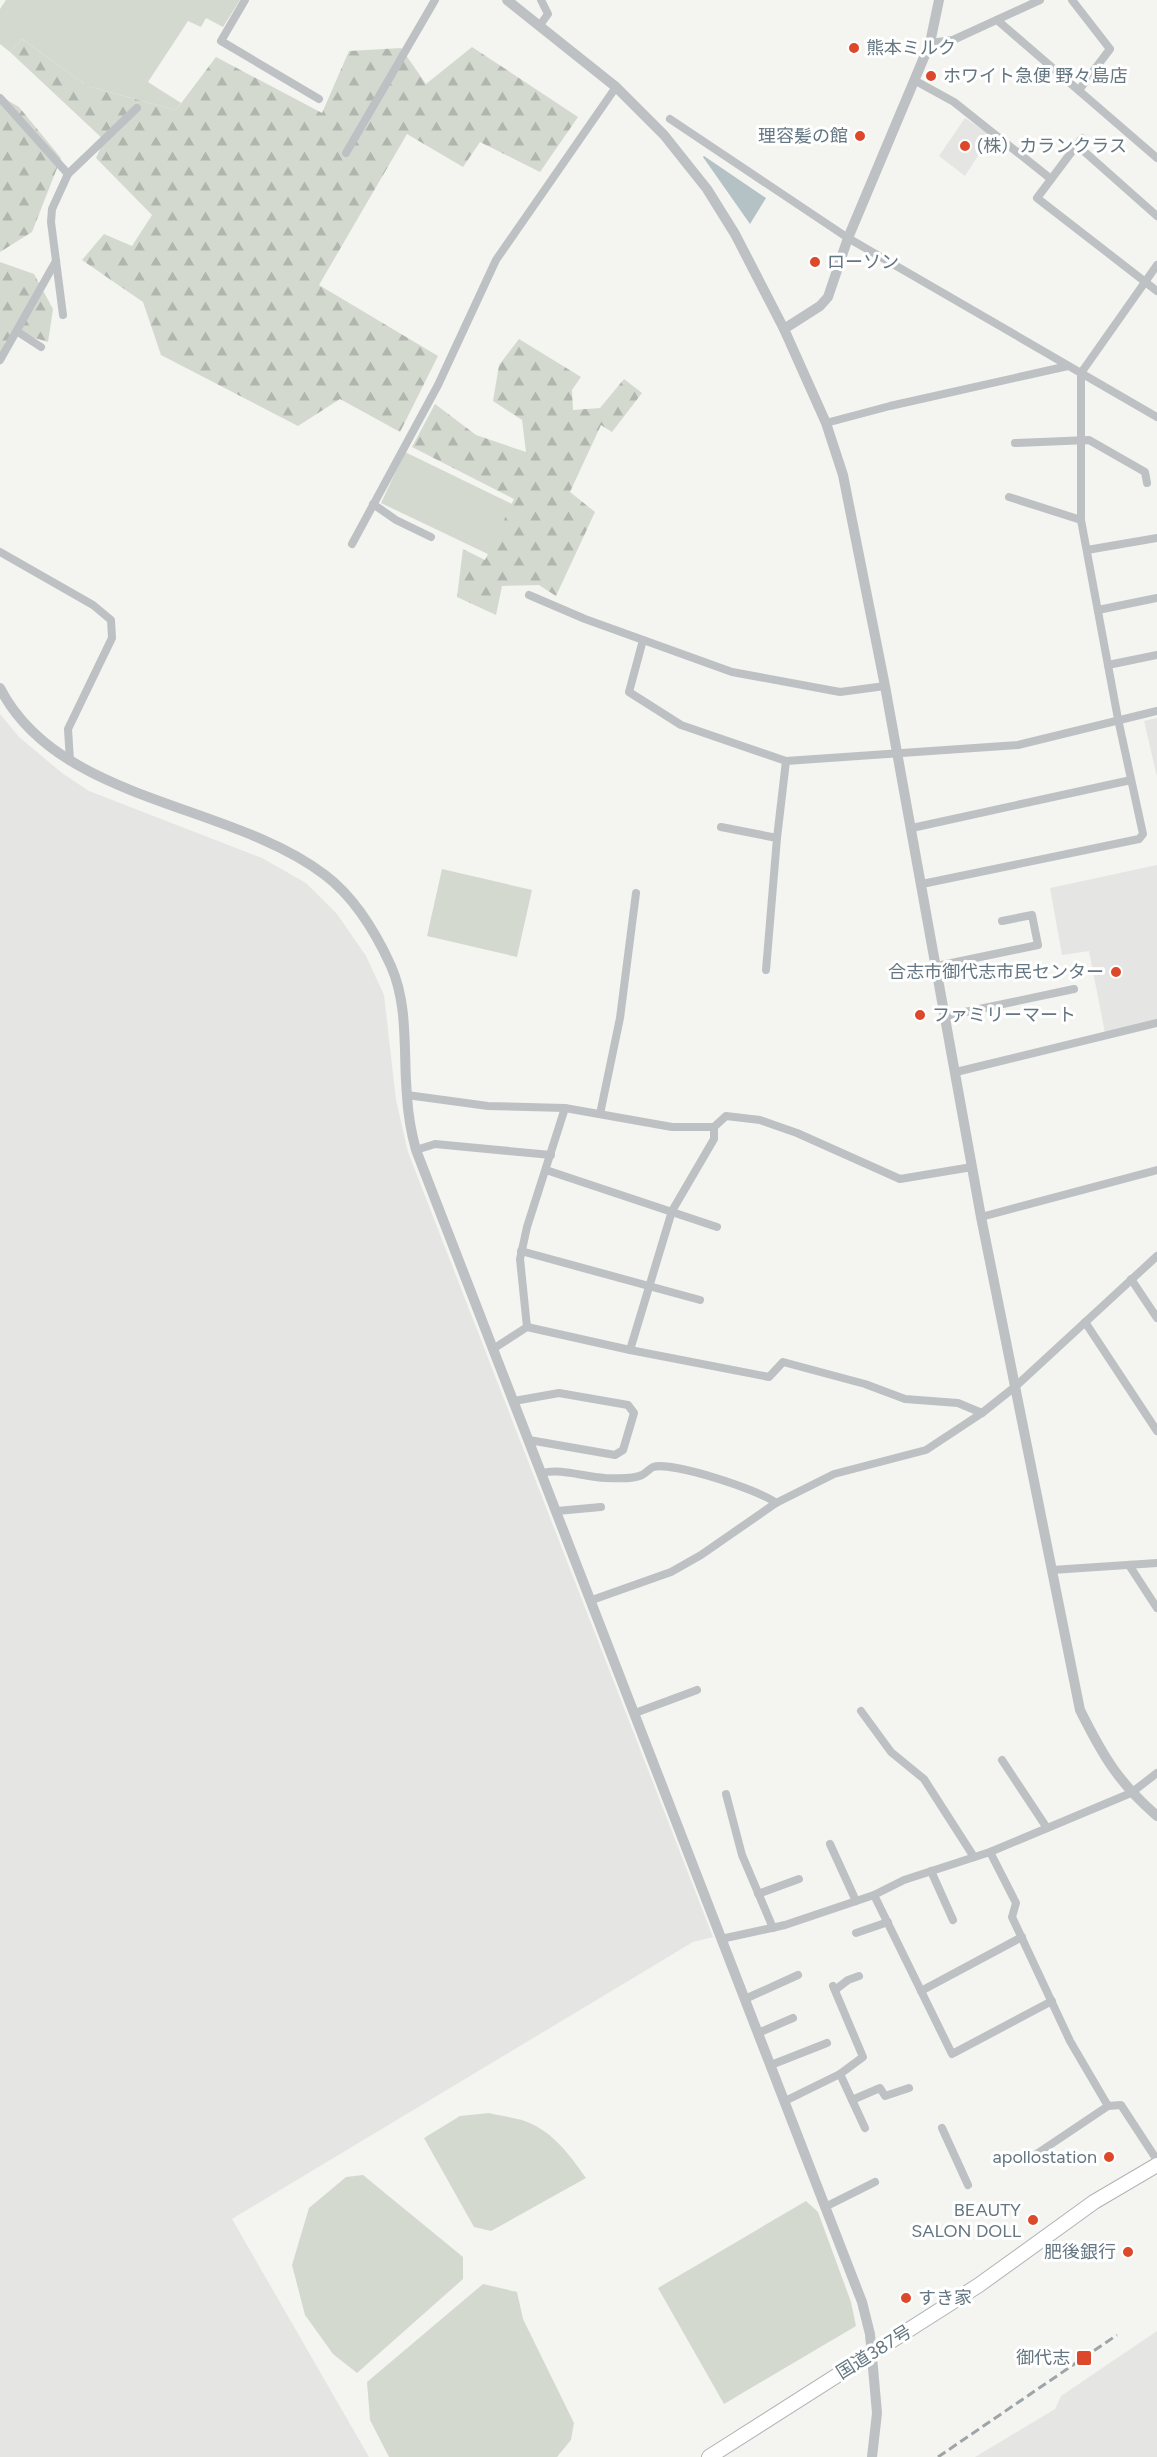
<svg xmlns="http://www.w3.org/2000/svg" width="1157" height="2457" font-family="Figtree,'Noto Sans JP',sans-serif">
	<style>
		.built { fill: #e5e6e4 }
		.green { fill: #d4d9d0 }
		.forest { fill: url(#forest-firs) }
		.water { fill: #b4c1c5 }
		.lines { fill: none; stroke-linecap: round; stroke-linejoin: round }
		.trunk-casing { stroke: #b0b4b7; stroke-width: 16 }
		.minor { stroke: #bdc1c4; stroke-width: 8 }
		.tertiary { stroke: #bdc1c4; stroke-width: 10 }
		.trunk { stroke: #fff; stroke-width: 14 }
		.rail { stroke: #9ea5aa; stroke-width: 3; stroke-dasharray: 9 4.5; stroke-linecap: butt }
		.poi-dot { fill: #dc4829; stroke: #fff; stroke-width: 2 }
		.labels { text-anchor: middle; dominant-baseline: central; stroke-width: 6; stroke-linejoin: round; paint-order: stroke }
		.poi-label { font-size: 18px; fill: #647681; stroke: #fff; text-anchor: start }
		.street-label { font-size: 18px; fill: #647681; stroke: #fff }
	</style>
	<defs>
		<pattern id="forest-firs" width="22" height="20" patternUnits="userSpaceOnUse" patternTransform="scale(1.5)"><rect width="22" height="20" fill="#d4d9d0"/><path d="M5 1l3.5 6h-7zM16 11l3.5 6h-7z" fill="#b0b5ae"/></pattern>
	</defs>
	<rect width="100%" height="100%" fill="#f4f4f0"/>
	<!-- built -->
	<g class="built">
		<polygon points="965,118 991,135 965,176 939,156"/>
		<polygon points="0,714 19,737 62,773 89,791 262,858 306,883 337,914 366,956 384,995 396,1100 408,1152 713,1937 693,1942 232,2219 369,2457 0,2457"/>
		<polygon points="1157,718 1157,777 1144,721"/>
		<polygon points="1157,865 1157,1020 1105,1033 1089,951 1062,955 1050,888"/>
		<polygon points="1157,2331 1157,2457 975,2457 1055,2409 1061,2396"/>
	</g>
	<!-- green -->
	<g class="green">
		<polygon points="6,0 240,0 223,27 206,18 201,27 188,21 148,82 181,103 176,110 87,86 22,39 10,52 0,44 0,9"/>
		<polygon points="405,452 516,506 492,556 381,503"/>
		<polygon points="442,869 532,890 517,957 427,936"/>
		<path d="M489,2113C500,2116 512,2117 522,2120C551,2129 570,2155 586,2178L491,2231L474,2227L424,2138L460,2116Z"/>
		<polygon points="363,2175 463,2257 463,2279 357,2373 333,2354 305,2315 292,2265 309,2208 346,2177"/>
		<polygon points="806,2201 818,2212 851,2302 856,2326 724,2404 658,2288"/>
		<polygon points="483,2284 517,2292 523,2319 574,2423 571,2440 557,2457 389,2457 370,2420 367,2382"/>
	</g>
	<!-- forest -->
	<g class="forest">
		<polygon points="22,39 87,86 176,110 216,57 322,113 349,51 401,48 426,84 472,47 578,117 540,172 480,142 463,167 407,134 319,285 438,356 400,432 340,399 298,426 161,355 143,302 82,260 104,234 132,246 152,215 96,158 104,140 10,52"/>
		<polygon points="0,96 19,107 61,158 32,232 0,252"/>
		<polygon points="0,262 34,274 53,309 48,342 18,333 5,342 0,366"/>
		<polygon points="519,339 581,377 572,390 573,410 600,408 624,379 642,393 612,432 601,425 570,492 595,512 556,596 539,585 502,586 496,615 457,597 463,549 485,560 514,499 412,447 435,404 476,435 526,452 522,420 493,401 499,365"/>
	</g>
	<!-- water -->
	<polygon class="water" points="704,156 766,198 750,224 703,157"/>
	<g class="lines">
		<defs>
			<polyline id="trunk" points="709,2457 979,2285 1094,2202 1157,2165"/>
		</defs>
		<!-- trunk casing -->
		<use href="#trunk" class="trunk-casing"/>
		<!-- minor -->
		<g class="minor">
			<polyline points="245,0 221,41 319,99"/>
			<polyline points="1072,0 1110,49 1079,90"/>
			<polyline points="997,20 1157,158"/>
			<polyline points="540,25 548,14 541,0"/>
			<polyline points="930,43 953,40 1040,0"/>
			<polyline points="914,80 954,102 1051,179"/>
			<polyline points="0,98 68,174 52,209 51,222 63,315"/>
			<polyline points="670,119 848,238 1157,417"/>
			<polyline points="1082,138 1037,198 1157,291"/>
			<polyline points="1078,146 1157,216"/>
			<polyline points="346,153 435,0"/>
			<polyline points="68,174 137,108"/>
			<polyline points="18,332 41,347"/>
			<polyline points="0,360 56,261"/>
			<polyline points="826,423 890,406 1068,366"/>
			<polyline points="1015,443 1089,440 1145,472 1147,483"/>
			<polyline points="1009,497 1081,520"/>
			<polyline points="373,504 396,520 431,537"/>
			<polyline points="352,544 438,385 496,260 616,87"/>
			<polyline points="1087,550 1157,538"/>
			<polyline points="0,552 93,605 111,620 112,638 68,729 70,761"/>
			<polyline points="529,595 585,619 732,672 840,692 885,686"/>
			<polyline points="1098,610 1157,598"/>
			<polyline points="643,640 629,692 681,725 786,761 1018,745 1157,711"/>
			<polyline points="1108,665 1157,655"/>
			<polyline points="721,827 777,838"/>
			<polyline points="912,828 1131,780"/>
			<polyline points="922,884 1139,839 1143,834 1118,719 1081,520 1081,373 1157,265"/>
			<polyline points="937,966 1038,945 1032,915 1002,921"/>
			<polyline points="766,970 777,838 786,761"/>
			<polyline points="946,1016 1074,989"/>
			<polyline points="956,1072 1157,1023"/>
			<polyline points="407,1095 488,1106 565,1108 672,1127 714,1127 726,1116 760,1120 797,1133 900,1179 972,1167"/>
			<polyline points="600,1114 620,1018 636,893"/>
			<polyline points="416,1150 435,1144 551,1155"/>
			<polyline points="546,1170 717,1227"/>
			<polyline points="981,1217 1157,1170"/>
			<polyline points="521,1251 700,1300"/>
			<polyline points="1131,1279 1157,1318"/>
			<polyline points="1085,1322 1157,1431"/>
			<polyline points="527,1327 520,1259 527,1227 565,1108"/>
			<polyline points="493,1349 527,1327 630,1350 769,1377 783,1362 865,1384 905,1399 958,1403 982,1413"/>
			<polyline points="630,1350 672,1211 714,1139 714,1127"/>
			<polyline points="514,1401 559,1393 628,1405 634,1413 623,1450 615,1455 529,1440"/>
			<path d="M542,1473C561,1468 584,1477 605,1478C616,1478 631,1480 642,1475C646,1473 649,1469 653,1467C671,1461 760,1490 776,1503"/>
			<polyline points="557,1511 601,1507"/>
			<polyline points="1129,1565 1157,1608"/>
			<polyline points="1052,1570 1157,1563"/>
			<polyline points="592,1600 671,1572 701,1555 776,1503 834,1474 926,1450 982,1413 1016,1386 1157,1256"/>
			<polyline points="861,1711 891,1752 924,1779 974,1857"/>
			<polyline points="635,1713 697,1690"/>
			<polyline points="1002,1760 1047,1828"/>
			<polyline points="726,1794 742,1855 773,1928"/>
			<polyline points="830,1844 856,1901"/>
			<polyline points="990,1852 1016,1903 1012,1917 1070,2041 1108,2106 1121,2105 1157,2160"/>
			<polyline points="931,1871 953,1920"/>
			<polyline points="758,1894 799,1879"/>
			<polyline points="874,1895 952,2054 1052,2001"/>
			<polyline points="856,1933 888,1922"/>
			<polyline points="721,1939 785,1925 874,1895 904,1880 990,1852 1131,1793 1157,1773"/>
			<polyline points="835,1990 848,1980 859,1976"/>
			<polyline points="921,1991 1022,1937"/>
			<polyline points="745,1999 798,1975"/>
			<polyline points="758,2033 793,2018"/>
			<polyline points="771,2065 827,2043"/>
			<polyline points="840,2074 865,2128"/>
			<polyline points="852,2100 880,2088 885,2096 909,2088"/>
			<polyline points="785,2101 840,2074 863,2057 833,1986"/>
			<polyline points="942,2128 968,2185"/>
			<polyline points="1032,2157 1108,2106"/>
			<polyline points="825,2207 875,2182"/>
		</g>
		<!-- tertiary -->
		<g class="tertiary">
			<path d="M507,0L616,87L664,135L707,189L735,234L784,329L826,423L843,475L885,686L981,1217L1080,1710C1103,1756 1118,1782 1157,1816"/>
			<polyline points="784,329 820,306 828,297 848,238 930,43 939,0"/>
			<path d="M0,688C59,803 230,802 325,875C354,897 376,933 391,966C409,1007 403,1053 407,1096C408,1114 411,1132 416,1150L862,2302L870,2334L877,2413L872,2457"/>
		</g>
		<!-- trunk -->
		<use href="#trunk" class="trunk"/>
		<!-- rail -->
		<polyline class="rail" points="938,2457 1117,2335"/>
	</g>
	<!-- markers -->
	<g class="poi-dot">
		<circle cx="854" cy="48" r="6"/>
		<circle cx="931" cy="76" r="6"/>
		<circle cx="860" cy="136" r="6"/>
		<circle cx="965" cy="146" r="6"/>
		<circle cx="815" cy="262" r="6"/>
		<circle cx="1116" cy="972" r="6"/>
		<circle cx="920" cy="1015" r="6"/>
		<circle cx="1109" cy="2157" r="6"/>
		<circle cx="1033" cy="2220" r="6"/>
		<circle cx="1128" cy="2252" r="6"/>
		<circle cx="906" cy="2298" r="6"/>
		<rect x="1076" y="2350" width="16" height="16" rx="3"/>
	</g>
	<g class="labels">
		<!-- poi labels -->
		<g class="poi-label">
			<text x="866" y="48">熊本ミルク</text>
			<text x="943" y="76">ホワイト急便 野々島店</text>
			<text x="848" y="136" text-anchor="end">理容髪の館</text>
			<text x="977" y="146">(株）カランクラス</text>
			<text x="827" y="262">ローソン</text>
			<text x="1104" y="972" text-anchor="end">合志市御代志市民センター</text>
			<text x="932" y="1015">ファミリーマート</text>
			<text x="1097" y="2157" text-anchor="end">apollostation</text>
			<text x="1021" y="2210" text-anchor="end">BEAUTY<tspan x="1021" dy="21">SALON DOLL</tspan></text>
			<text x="1116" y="2252" text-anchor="end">肥後銀行</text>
			<text x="918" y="2298">すき家</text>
			<text x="1070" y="2358" text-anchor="end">御代志</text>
		</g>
		<!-- street labels -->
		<g class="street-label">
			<text transform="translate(874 2352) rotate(-32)">国道387号</text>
		</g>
	</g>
</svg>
